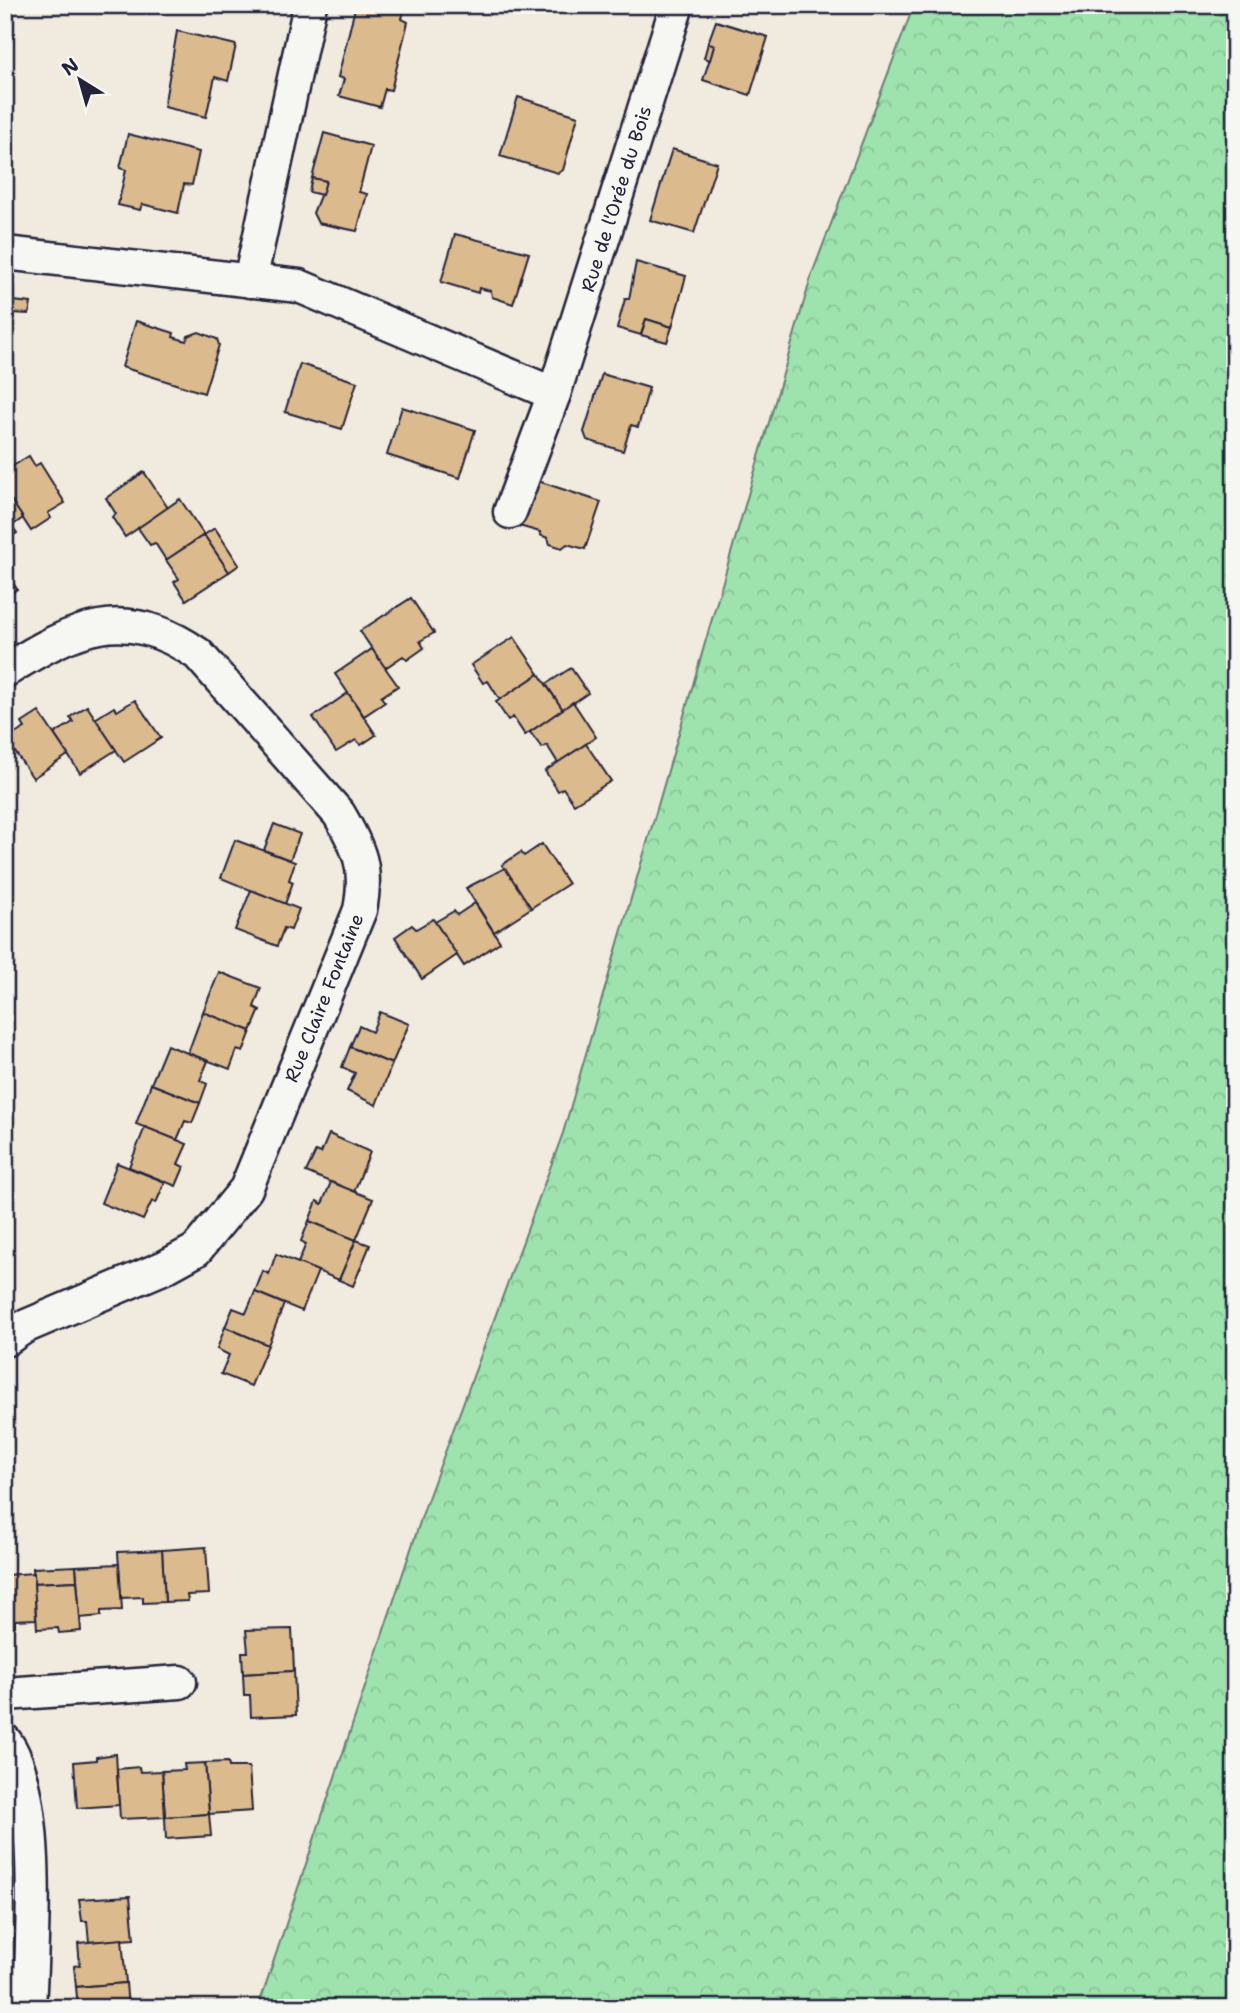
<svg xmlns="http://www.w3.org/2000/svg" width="1240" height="2013" font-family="'Shantell Sans',sans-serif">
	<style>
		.forest { fill: url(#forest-crowns); stroke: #608274; stroke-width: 2 }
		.building { fill: #dbba8e; stroke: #22223b; stroke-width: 2 }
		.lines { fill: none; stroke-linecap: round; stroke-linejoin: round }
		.street-casing { stroke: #22223b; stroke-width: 37 }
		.street { stroke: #f6f6f2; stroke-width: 32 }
		.labels { text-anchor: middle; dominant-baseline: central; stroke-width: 7; stroke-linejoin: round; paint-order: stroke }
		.street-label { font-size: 19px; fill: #22223b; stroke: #f6f6f2 }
	</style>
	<defs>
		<pattern id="forest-crowns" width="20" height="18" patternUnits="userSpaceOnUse" patternTransform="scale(1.75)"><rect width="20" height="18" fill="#9ee2ae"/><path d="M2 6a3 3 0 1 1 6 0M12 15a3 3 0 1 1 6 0" fill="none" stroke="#88c297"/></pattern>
	</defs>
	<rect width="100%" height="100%" fill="#f1eade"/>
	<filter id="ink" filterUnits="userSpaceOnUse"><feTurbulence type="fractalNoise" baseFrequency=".0143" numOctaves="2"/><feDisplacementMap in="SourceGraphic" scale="14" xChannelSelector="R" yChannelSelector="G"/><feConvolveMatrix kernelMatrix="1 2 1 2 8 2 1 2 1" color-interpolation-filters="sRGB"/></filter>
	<g filter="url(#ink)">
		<!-- forest -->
		<polygon class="forest" points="914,5 1235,5 1235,2008 258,2008 427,1501 563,1133 812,274"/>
		<!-- building -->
		<g class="building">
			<polygon points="361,5 405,5 402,19 408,22 391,90 385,89 380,107 339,96 344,79 338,77 355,8 360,10"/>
			<polygon points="716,21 768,37 750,95 703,80 714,46 708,43"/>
			<polygon points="177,31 236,45 228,81 215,77 206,117 164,107"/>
			<polygon points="708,43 714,46 710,60 704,58"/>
			<polygon points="518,97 578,116 563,170 558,173 500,156"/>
			<polygon points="324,133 371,146 359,192 367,194 357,231 318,223 313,213 326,181 312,178"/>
			<polygon points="128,134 199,152 192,185 184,184 178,213 142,204 140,210 118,205 126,170 120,168"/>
			<polygon points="672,149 717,163 694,233 650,220"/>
			<polygon points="312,178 326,181 322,195 309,192"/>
			<polygon points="455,234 529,253 513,304 492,297 491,291 479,288 478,293 441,282"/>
			<polygon points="636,262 686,276 672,327 646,319 641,335 617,328 625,299 629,299"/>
			<polygon points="13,301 31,303 29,314 12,313"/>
			<polygon points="646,319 672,327 667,342 641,335"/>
			<polygon points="136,321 174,333 173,337 186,341 188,336 199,332 217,339 219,345 204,393 122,367"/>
			<polygon points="300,364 357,382 342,429 285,412"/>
			<polygon points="602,374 649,388 638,427 631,425 623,451 587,440 584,432"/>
			<polygon points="402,407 475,430 460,478 387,455"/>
			<polygon points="29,456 35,466 40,463 65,503 48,513 51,518 31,531 5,491 8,484 5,471"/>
			<polygon points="144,472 168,508 125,537 112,517 116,514 106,498"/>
			<polygon points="535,480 601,502 585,549 567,544 562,548 550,544 548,538 540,535 540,532 519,526"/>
			<polygon points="5,491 23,518 6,530 5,529"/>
			<polygon points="180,499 204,535 166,560 155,543 150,545 138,528"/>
			<polygon points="12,526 17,533 5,541 5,529"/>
			<polygon points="215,528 239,565 229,572 204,535"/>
			<polygon points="204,535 229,572 186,600 174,582 179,579 166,560"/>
			<polygon points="5,571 17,589 5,598"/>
			<polygon points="411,598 434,633 420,641 424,648 407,660 403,656 385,668 360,631"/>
			<polygon points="514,637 539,674 500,700 488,681 483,683 471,665"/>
			<polygon points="372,649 398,686 381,697 385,702 364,716 335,674"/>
			<polygon points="571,668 588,693 563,710 546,684"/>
			<polygon points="539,674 563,710 525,735 513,717 508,720 496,702"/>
			<polygon points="348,693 376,735 361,745 356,740 336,752 313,717"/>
			<polygon points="135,700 161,738 124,762 95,719 114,707 117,711"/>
			<polygon points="573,702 596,737 558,763 547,745 542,748 530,732"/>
			<polygon points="87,706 116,750 80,773 54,734 73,722 70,717"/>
			<polygon points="39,712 68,755 33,778 6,739 25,728 22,723"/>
			<polygon points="586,744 611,781 574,804 563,788 558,791 545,771"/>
			<polygon points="274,824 300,834 290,860 264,850"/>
			<polygon points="235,840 295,862 289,880 293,882 285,904 221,878"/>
			<polygon points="542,844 568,884 531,908 502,865 521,852 524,856"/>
			<polygon points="505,868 531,908 494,932 466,888"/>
			<polygon points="251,890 299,909 291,930 284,928 277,946 235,930"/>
			<polygon points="475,903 500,942 464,966 435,922 454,911 457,915"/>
			<polygon points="433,919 457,955 422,979 395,937 412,925 416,929"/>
			<polygon points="219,972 261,988 254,1007 260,1010 251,1031 203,1012"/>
			<polygon points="203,1012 251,1031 243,1052 237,1050 230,1069 188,1053"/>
			<polygon points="380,1012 409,1024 392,1064 350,1047 359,1026 372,1032"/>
			<polygon points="167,1045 208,1061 200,1080 207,1084 200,1103 151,1084"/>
			<polygon points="350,1047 392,1064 376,1105 347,1091 355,1073 342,1067"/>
			<polygon points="151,1084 200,1103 192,1123 185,1121 177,1140 136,1124"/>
			<polygon points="145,1127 187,1144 178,1164 184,1167 176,1186 129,1167"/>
			<polygon points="329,1134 370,1152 354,1192 306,1172 316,1151 321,1153"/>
			<polygon points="117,1163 165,1182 156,1203 152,1201 143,1220 101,1203"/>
			<polygon points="331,1182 373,1199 356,1240 309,1221 317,1201 322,1204"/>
			<polygon points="309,1221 356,1240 339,1280 298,1263 306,1244 301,1241"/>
			<polygon points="356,1240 370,1245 353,1286 339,1280"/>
			<polygon points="276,1254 318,1271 302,1311 255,1292 263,1271 269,1274"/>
			<polygon points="255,1292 284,1304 268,1345 225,1327 233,1308 246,1313"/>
			<polygon points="225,1327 268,1345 251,1386 221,1374 229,1355 217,1349"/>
			<polygon points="206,1547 209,1594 187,1595 188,1601 165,1602 162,1550"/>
			<polygon points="162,1550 165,1602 143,1603 143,1597 121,1598 118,1552"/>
			<polygon points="119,1564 122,1610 101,1611 101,1616 80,1618 76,1566"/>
			<polygon points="76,1566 77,1581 34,1583 33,1568"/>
			<polygon points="34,1573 36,1619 15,1620 15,1626 5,1627 5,1575"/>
			<polygon points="77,1581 81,1631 59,1633 58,1628 37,1629 34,1583"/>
			<polygon points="292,1629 294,1671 243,1674 242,1652 248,1652 246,1630"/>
			<polygon points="294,1671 296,1715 251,1717 250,1695 244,1695 243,1674"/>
			<polygon points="116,1754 119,1805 77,1808 74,1762 96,1760 96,1757"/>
			<polygon points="228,1762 229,1767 249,1767 252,1811 209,1814 205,1763"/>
			<polygon points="205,1763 209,1814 165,1817 162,1771 185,1770 184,1764"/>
			<polygon points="139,1767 140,1772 162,1771 165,1817 120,1819 117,1769"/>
			<polygon points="209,1814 211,1836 166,1839 165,1817"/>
			<polygon points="130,1896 134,1939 89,1942 87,1921 82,1921 79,1899"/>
			<polygon points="122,1939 126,1983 76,1987 74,1966 80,1965 78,1943"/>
			<polygon points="126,1983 128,2008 78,2008 76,1987"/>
		</g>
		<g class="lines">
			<defs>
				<g id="street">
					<polyline points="5,253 299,286 554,394 510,512"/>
					<polyline points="250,281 310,5"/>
					<path id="s1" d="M554,394L677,5"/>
					<path d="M5,671C74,627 125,603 198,654L339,814C360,850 368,868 360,910L246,1189L196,1250L165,1267L24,1327L5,1340"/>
					<polyline points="5,1694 180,1682"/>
					<path d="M5,1741C43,1791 32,1945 29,2008"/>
				</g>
			</defs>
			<!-- street casing -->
			<use href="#street" class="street-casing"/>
			<!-- street -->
			<use href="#street" class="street"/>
		</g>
	</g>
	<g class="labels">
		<!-- street labels -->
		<g class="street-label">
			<text stroke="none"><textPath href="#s1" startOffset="205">Rue de l'Orée du Bois</textPath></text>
			<text transform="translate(324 998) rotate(-68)">Rue Claire Fontaine</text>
		</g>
	</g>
	<!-- margin -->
	<rect width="1240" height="2013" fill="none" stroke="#f6f6f2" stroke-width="28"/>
	<rect x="14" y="14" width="1212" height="1985" fill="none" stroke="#22223b" stroke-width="2.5" filter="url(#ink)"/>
	<!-- north arrow -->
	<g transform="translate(80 80) rotate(323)" stroke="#f6f6f2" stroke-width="5" paint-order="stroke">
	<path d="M0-5L12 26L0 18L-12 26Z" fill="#22223b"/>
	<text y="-10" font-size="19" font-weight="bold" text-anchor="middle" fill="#22223b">N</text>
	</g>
</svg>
